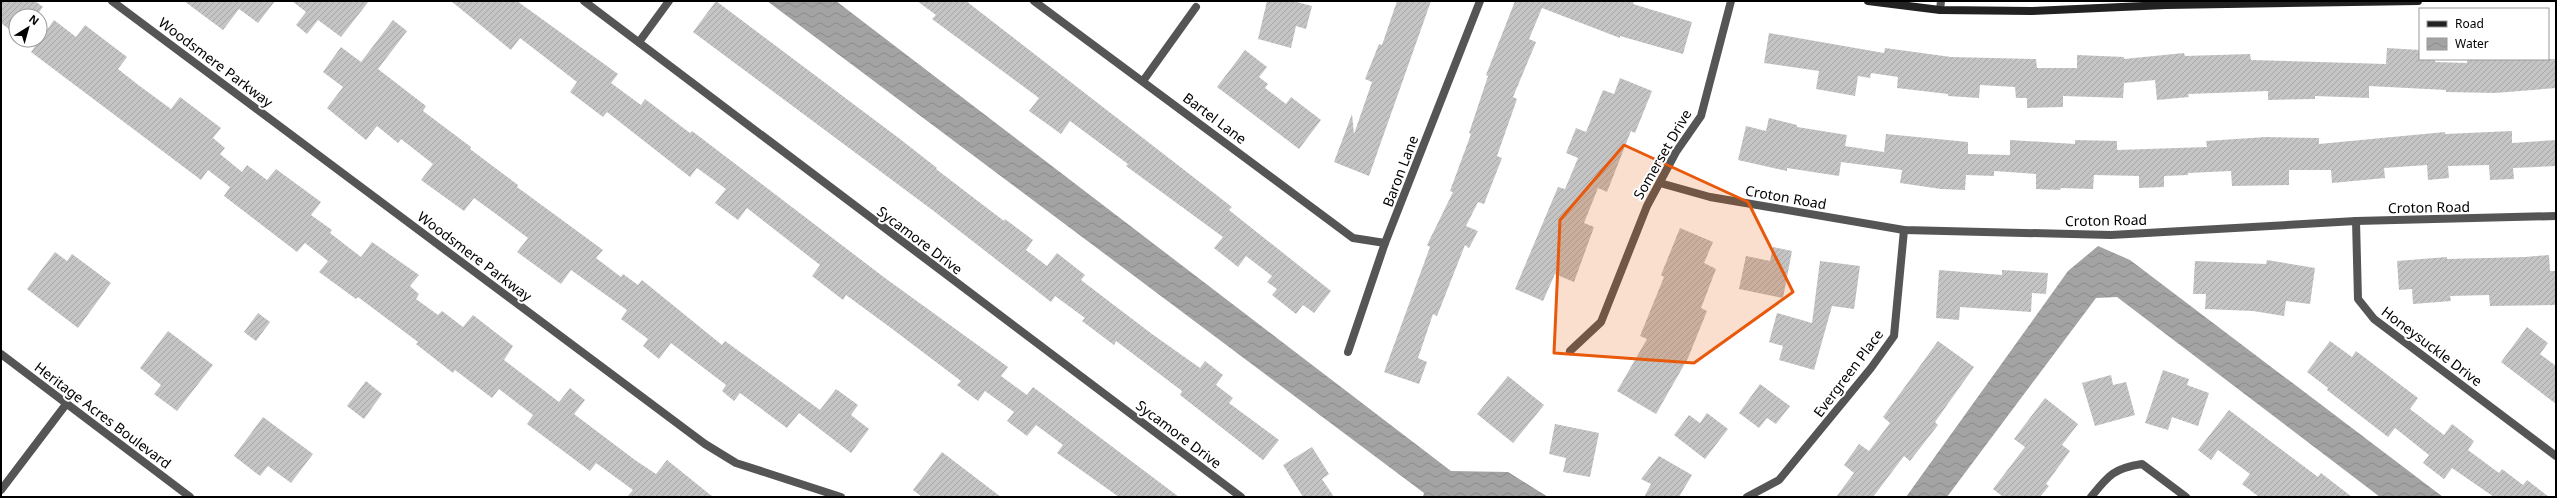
<svg xmlns="http://www.w3.org/2000/svg" width="2557" height="498" font-family="'Noto Sans',sans-serif">
	<style>
		.water { fill: url(#water-waves) }
		.building { fill: url(#building-hatch) }
		.lines { fill: none; stroke-linecap: round; stroke-linejoin: round }
		.street { stroke: #555; stroke-width: 8 }
		.secondary { stroke: #222; stroke-width: 8 }
		.marked { fill: #e8590c; fill-opacity: 0.2; stroke: #e8590c; stroke-width: 3; stroke-linejoin: round }
		.labels { text-anchor: middle; dominant-baseline: central; stroke-width: 4; stroke-linejoin: round; paint-order: stroke }
		.street-label { font-size: 14px; fill: #000; stroke: #fff }
	</style>
	<defs>
		<pattern id="water-waves" width="16" height="10" patternUnits="userSpaceOnUse"><rect width="16" height="10" fill="#a3a3a3"/><path d="M0 5q4-4 8 0t8 0" fill="none" stroke="#8b8b8b"/></pattern>
		<pattern id="building-hatch" width="6" height="6" patternUnits="userSpaceOnUse"><rect width="6" height="6" fill="#c4c4c4"/><path d="M-1 1l2-2M0 6l6-6M5 7l2-2" fill="none" stroke="#a7a7a7"/></pattern>
	</defs>
	<rect width="100%" height="100%" fill="#fff"/>
	<!-- water -->
	<g class="water">
		<polygon points="767,1 836,1 1451,471 1508,472 1548,497 1423,497 1424,493"/>
		<polygon points="2098,246 2130,260 2443,497 2380,497 2117,297 2096,298 1947,497 1906,497 2068,271"/>
	</g>
	<!-- building -->
	<g class="building">
		<polygon points="1,1 35,1 43,7 36,16 16,16 16,21 10,30 1,23"/>
		<polygon points="184,1 275,1 258,23 239,9 223,30"/>
		<polygon points="292,1 369,1 341,37 318,20 307,34 296,25 306,12"/>
		<polygon points="451,1 517,1 618,74 611,83 641,105 645,99 690,133 692,131 885,278 1008,367 1001,376 1027,395 1033,387 1179,497 1119,497 1057,453 1063,445 1036,425 1027,436 1007,421 1014,412 985,391 978,401 957,385 961,381 891,328 846,295 843,300 812,276 820,265 747,208 738,220 715,203 726,189 697,168 690,177 607,112 603,117 570,92 577,82 520,38 511,50"/>
		<polygon points="716,1 900,139 937,168 936,169 1004,221 1005,219 1033,240 1026,250 1047,266 1057,253 1085,275 1081,280 1152,334 1200,368 1205,361 1223,375 1216,385 1233,398 1229,403 1279,440 1263,460 1180,395 1182,391 1116,341 1114,345 1082,321 1085,318 1055,296 1051,302 935,212 693,32"/>
		<polygon points="917,1 966,1 1232,207 1229,210 1331,291 1314,313 1303,305 1296,314 1272,295 1277,289 1267,282 1272,276 1246,256 1238,267 1214,248 1223,237 1126,166 1128,164 1070,121 1061,134 1029,111 1039,98 932,19 936,15"/>
		<polygon points="1267,1 1293,1 1312,6 1306,29 1296,26 1291,48 1258,39"/>
		<polygon points="1397,1 1431,1 1369,176 1334,162 1352,114 1354,134 1372,82 1365,79 1379,44 1382,45"/>
		<polygon points="1515,1 1634,1 1633,4 1692,22 1683,54 1620,36 1620,38 1542,8 1529,39 1536,42 1513,97 1517,99 1497,156 1502,158 1484,204 1478,202 1466,226 1478,231 1469,248 1465,245 1437,316 1433,314 1418,358 1427,362 1419,384 1384,372 1430,247 1427,245 1453,192 1450,191 1471,134 1469,133 1488,76 1486,75"/>
		<polygon points="54,20 76,37 85,25 127,57 118,69 137,84 171,109 180,97 221,128 213,138 225,148 220,154 242,172 247,165 267,180 276,169 321,202 311,215 332,230 330,233 361,257 372,242 419,275 410,286 419,294 416,299 438,315 442,311 463,327 473,315 513,346 504,360 559,402 570,388 585,400 574,414 635,460 656,474 667,460 713,497 627,497 633,490 596,463 590,471 527,424 533,415 499,389 492,398 455,370 453,373 416,344 418,342 358,297 356,299 319,272 328,261 305,243 297,252 224,196 230,187 208,170 201,180 31,52"/>
		<polygon points="393,20 407,31 378,69 426,106 423,111 471,147 470,149 518,185 517,187 603,250 596,258 621,277 623,274 638,285 642,280 722,345 725,341 820,410 836,389 858,405 851,415 869,429 851,453 799,413 787,428 740,393 734,401 722,391 726,385 671,343 659,359 643,346 648,339 621,319 627,310 571,270 561,284 517,252 528,238 496,214 474,198 464,211 421,180 433,164 401,139 398,143 377,126 366,140 327,108 343,87 323,72 341,47 361,62"/>
		<polygon points="1769,33 1884,53 1885,48 1951,57 2036,59 2037,68 2077,68 2077,55 2124,57 2124,59 2184,53 2185,56 2250,54 2251,60 2386,64 2387,48 2420,50 2420,59 2435,59 2435,62 2467,63 2467,59 2556,59 2556,88 2495,93 2446,92 2446,90 2369,86 2369,98 2315,96 2315,99 2268,100 2268,91 2188,94 2189,97 2157,100 2155,80 2124,83 2123,98 2063,96 2063,107 2027,108 2027,98 2016,98 2015,87 1980,85 1979,98 1948,96 1948,94 1897,88 1898,77 1871,73 1870,78 1858,76 1855,96 1816,89 1819,71 1764,63"/>
		<polygon points="1245,50 1267,67 1259,77 1268,84 1265,88 1286,104 1291,97 1321,120 1299,149 1217,87"/>
		<polygon points="1620,78 1652,91 1635,133 1631,131 1607,192 1598,188 1584,223 1594,227 1574,282 1555,274 1543,301 1515,289 1558,187 1565,189 1578,158 1566,153 1576,128 1586,132 1603,90 1614,94"/>
		<polygon points="1769,118 1797,125 1797,127 1847,135 1845,146 1884,152 1886,134 1968,142 1968,154 2010,155 2010,140 2075,144 2075,140 2117,141 2117,150 2207,147 2206,141 2266,137 2319,138 2319,144 2445,132 2445,134 2512,131 2512,143 2556,140 2556,166 2513,168 2514,179 2490,180 2489,165 2448,166 2449,178 2428,180 2427,165 2384,168 2385,178 2332,183 2331,170 2289,170 2289,185 2232,186 2231,171 2188,173 2188,175 2164,176 2164,187 2139,188 2139,176 2094,175 2093,189 2061,188 2060,190 2036,189 2036,174 1994,171 1994,176 1966,175 1965,190 1941,189 1900,183 1902,170 1841,162 1839,176 1787,168 1787,171 1738,160 1746,126 1766,131"/>
		<polygon points="1680,228 1713,242 1704,263 1716,269 1701,308 1707,311 1688,358 1656,414 1617,391 1647,339 1640,336 1664,277 1661,275"/>
		<polygon points="1773,247 1792,251 1783,298 1739,289 1746,256 1770,261"/>
		<polygon points="55,252 67,261 72,254 111,283 78,328 27,289"/>
		<polygon points="2549,255 2550,271 2556,271 2556,305 2490,306 2489,295 2450,296 2451,301 2413,304 2412,289 2399,290 2397,261 2447,257 2447,259 2525,257"/>
		<polygon points="2267,260 2315,268 2310,304 2286,301 2284,316 2253,311 2205,309 2206,294 2193,294 2195,261 2266,264"/>
		<polygon points="1820,261 1860,266 1854,309 1832,306 1814,370 1779,360 1783,346 1769,342 1777,313 1812,323"/>
		<polygon points="1939,270 2002,275 2002,270 2048,273 2046,294 2032,293 2031,312 1960,307 1959,320 1936,318"/>
		<polygon points="258,313 270,322 256,341 244,332"/>
		<polygon points="2527,327 2548,343 2540,354 2556,366 2556,404 2501,362"/>
		<polygon points="168,331 213,365 177,411 154,394 161,385 140,368"/>
		<polygon points="1938,341 1974,367 1935,422 1938,425 1910,461 1904,456 1873,497 1836,497 1854,473 1844,465 1859,444 1869,451 1890,423 1883,417"/>
		<polygon points="2330,341 2352,357 2356,351 2418,398 2410,409 2444,435 2452,424 2474,441 2468,450 2499,473 2502,469 2523,485 2527,480 2549,497 2494,497 2452,468 2444,479 2423,463 2429,455 2395,428 2388,437 2327,390 2328,388 2307,372"/>
		<polygon points="2163,370 2189,379 2187,385 2209,393 2198,426 2172,417 2168,430 2145,423"/>
		<polygon points="2111,375 2113,385 2126,382 2135,415 2095,426 2082,383"/>
		<polygon points="1508,376 1544,405 1513,443 1477,414"/>
		<polygon points="366,381 382,394 364,419 347,406"/>
		<polygon points="1760,384 1790,406 1776,424 1767,418 1759,428 1739,413"/>
		<polygon points="2045,398 2078,424 2062,445 2070,451 2046,484 2049,486 2040,497 2003,497 1993,489 2025,447 2014,439"/>
		<polygon points="2229,410 2318,477 2321,473 2352,497 2259,497 2242,484 2250,474 2218,450 2211,460 2198,450"/>
		<polygon points="1707,413 1728,429 1705,459 1674,435 1689,415 1700,423"/>
		<polygon points="263,417 313,454 291,483 268,466 260,476 234,456"/>
		<polygon points="1555,424 1599,433 1590,477 1563,472 1566,458 1549,454"/>
		<polygon points="1312,447 1329,474 1322,479 1334,497 1303,497 1283,465"/>
		<polygon points="942,452 1001,497 922,497 913,490"/>
		<polygon points="1659,456 1692,475 1679,497 1644,497 1651,484 1641,479"/>
	</g>
	<g class="lines">
		<!-- street -->
		<g class="street">
			<polyline points="112,1 705,444 736,463 841,497"/>
			<polyline points="584,1 1241,497"/>
			<polyline points="1034,1 1353,238 1385,243"/>
			<polyline points="1940,10 1941,1"/>
			<polyline points="639,42 669,1"/>
			<polyline points="1143,81 1196,7"/>
			<polyline points="1660,183 1710,197 1904,230 2111,235 2356,221 2556,216"/>
			<polyline points="2356,221 2358,299 2374,319 2556,456"/>
			<polyline points="1570,351 1601,322 1647,206 1676,152 1701,116 1731,1"/>
			<polyline points="1348,352 1385,243 1480,1"/>
			<polyline points="1,354 190,497"/>
			<polyline points="1,490 67,403"/>
			<polyline points="1747,497 1779,480 1871,368 1894,336 1904,230"/>
			<path d="M2091,497C2108,476 2114,468 2142,464L2186,497"/>
		</g>
		<!-- secondary -->
		<polyline class="secondary" points="1868,1 1940,10 2032,11 2166,5 2418,1"/>
	</g>
	<!-- marked area -->
	<path class="marked" d="M1624,145L1748,202L1793,292L1694,363L1554,353L1560,220Z"/>
	<g class="labels">
		<!-- street labels -->
		<g class="street-label">
			<text transform="translate(216 62) rotate(37)">Woodsmere Parkway</text>
			<text transform="translate(1215 118) rotate(37)">Bartel Lane</text>
			<text transform="translate(1662 154) rotate(-60)">Somerset Drive</text>
			<text transform="translate(1400 171) rotate(-69)">Baron Lane</text>
			<text transform="translate(1786 197) rotate(10)">Croton Road</text>
			<text transform="translate(2429 207) rotate(-1)">Croton Road</text>
			<text transform="translate(2106 220) rotate(-1)">Croton Road</text>
			<text transform="translate(920 240) rotate(37)">Sycamore Drive</text>
			<text transform="translate(475 256) rotate(37)">Woodsmere Parkway</text>
			<text transform="translate(2432 346) rotate(37)">Honeysuckle Drive</text>
			<text transform="translate(1848 373) rotate(-53)">Evergreen Place</text>
			<text transform="translate(103 415) rotate(37)">Heritage Acres Boulevard</text>
			<text transform="translate(1179 434) rotate(37)">Sycamore Drive</text>
		</g>
	</g>
	<!-- border -->
	<rect width="2557" height="498" fill="none" stroke="#000000" stroke-width="4"/>
	<!-- legend -->
	<rect x="2419" y="8" width="130" height="52" fill="#ffffff" stroke="#999999"/>
	<rect x="2427" y="21" width="20" height="6" fill="#222222" stroke="#999999"/>
	<text x="2455" y="28" font-size="12" fill="#000000">Road</text>
	<rect x="2427" y="38" width="20" height="12" fill="url(#water-waves)" stroke="#999999"/>
	<text x="2455" y="48" font-size="12" fill="#000000">Water</text>
	<!-- north arrow -->
	<g transform="translate(28 28) rotate(37)"><circle r="19" fill="#ffffff" stroke="#999999"/>
	<path d="M0-3L7 15L0 10L-7 15Z" fill="#000000"/>
	<text y="-6" font-size="11" font-weight="bold" text-anchor="middle" fill="#000000">N</text>
	</g>
</svg>
